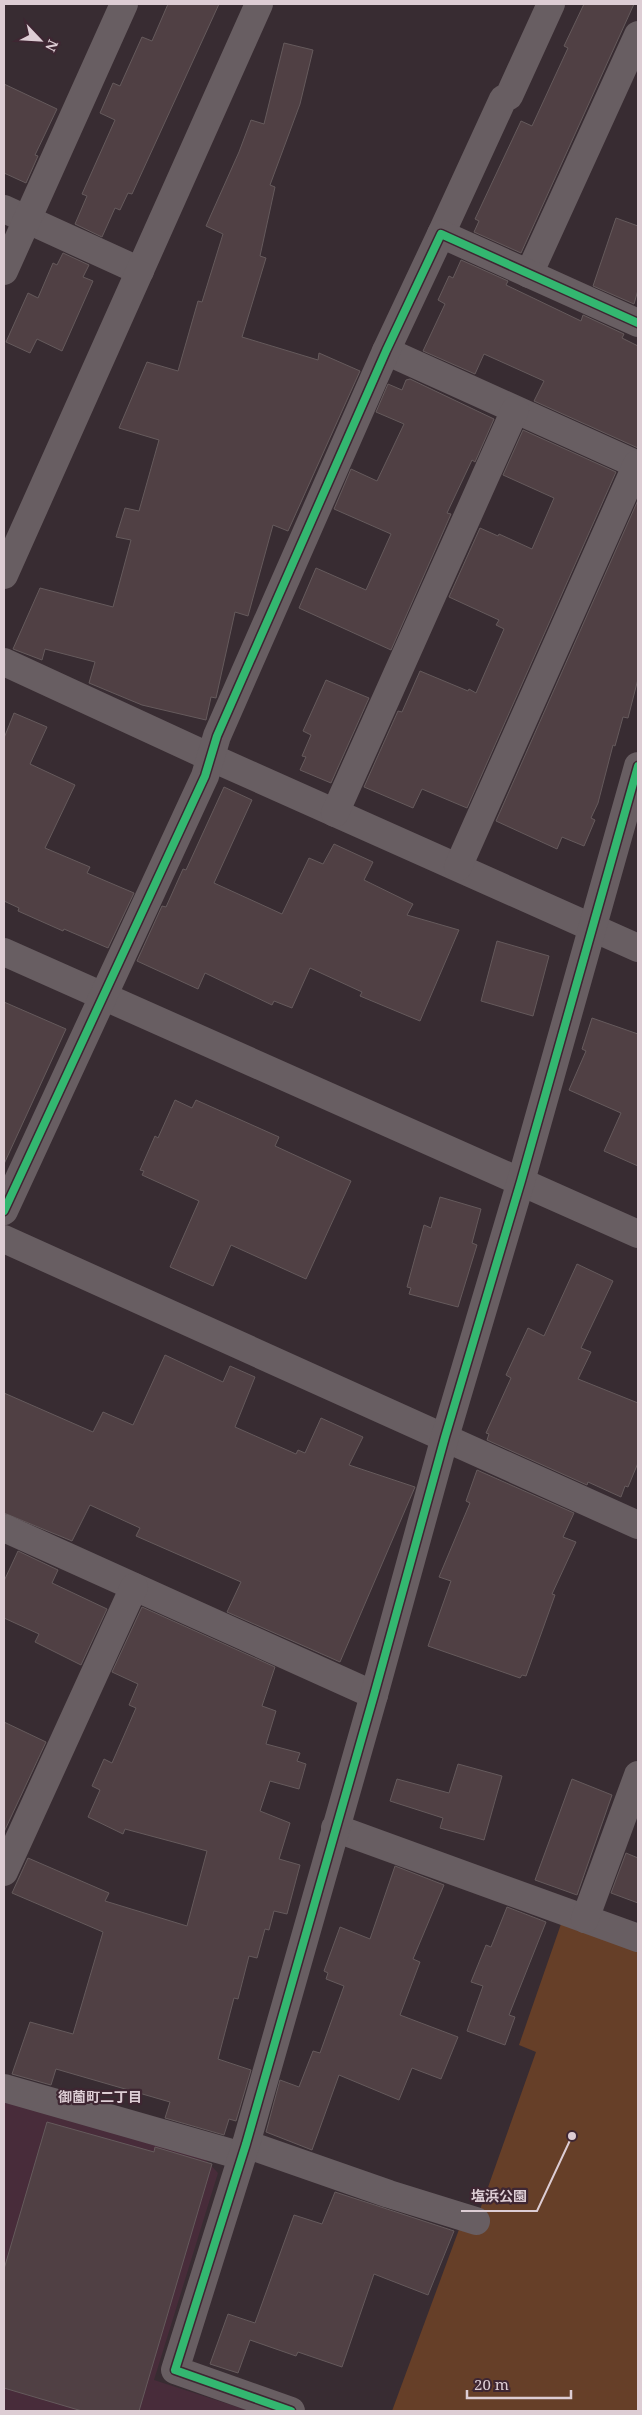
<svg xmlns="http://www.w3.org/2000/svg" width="642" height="2415" font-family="'Noto Serif','Noto Sans JP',serif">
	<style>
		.built { fill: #482c3a }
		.green { fill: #663f28 }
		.building { fill: #504044; stroke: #655a5c }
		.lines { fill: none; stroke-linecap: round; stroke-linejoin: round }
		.minor { stroke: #685e62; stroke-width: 28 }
		.cycleway-casing { stroke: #3e2632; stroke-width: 11 }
		.cycleway { stroke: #33b770; stroke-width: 8 }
		.labels { text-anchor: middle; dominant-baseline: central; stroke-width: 4.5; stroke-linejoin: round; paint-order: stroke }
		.neighbourhood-label { font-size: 14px; font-weight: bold; fill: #ddcdd4; stroke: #3e2632 }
		.leader { fill: none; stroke: #ddcdd4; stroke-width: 2 }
		.callout-dot { fill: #ddcdd4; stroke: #3e2632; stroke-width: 2 }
		.callout-label { font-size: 14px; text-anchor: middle; font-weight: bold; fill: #ddcdd4; stroke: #3e2632; stroke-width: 4.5; stroke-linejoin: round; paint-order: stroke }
	</style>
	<rect width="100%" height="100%" fill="#382c32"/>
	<!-- built -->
	<polygon class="built" points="4,2098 202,2156 218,2173 154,2380 250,2411 4,2411"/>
	<!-- green -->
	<polygon class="green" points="561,1924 638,1952 638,2411 392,2411 461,2224 476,2221 536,2052 519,2045"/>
	<!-- building -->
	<g class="building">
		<polygon points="168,4 219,4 132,194 128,193 120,210 115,208 102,237 75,224 87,196 82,194 115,120 100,113 113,83 120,86 142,37 152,41"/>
		<polygon points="584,4 634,4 521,253 474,232 479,221 475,219 521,121 532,126 568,48 564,46"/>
		<polygon points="284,43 313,50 300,104 270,185 275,187 260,256 266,258 242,337 318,360 319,353 360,371 288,531 273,525 248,616 235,612 216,698 211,697 206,720 142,705 89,683 95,662 45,649 42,660 13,649 40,588 113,607 131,540 116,537 125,508 139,511 159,440 119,428 147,362 178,371 198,301 202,302 223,234 206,226 239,152 251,120 264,124"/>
		<polygon points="4,84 57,109 35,155 38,156 26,183 4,173"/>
		<polygon points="616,218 638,226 638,290 634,304 593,286"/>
		<polygon points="63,253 89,265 83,277 93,281 62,351 37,339 30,353 6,342 28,293 38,298 53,263 57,265"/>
		<polygon points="461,260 508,281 506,285 581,321 583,315 624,334 622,338 638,346 638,448 534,401 544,381 484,354 475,374 423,351 445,304 438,300 449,276 453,278"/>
		<polygon points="410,379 494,419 475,462 472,460 447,513 451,514 391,650 299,608 316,568 366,590 391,534 334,509 351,469 377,481 404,424 376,412 388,384 402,390 406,380"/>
		<polygon points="523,430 616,472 467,808 422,789 413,808 364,787 398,711 402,712 420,671 468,691 469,689 476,693 504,629 496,625 499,620 449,597 480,528 498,536 499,534 532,549 554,498 503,475"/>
		<polygon points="638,500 638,679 628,718 623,717 615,746 613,745 598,803 591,818 595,820 584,846 562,837 557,849 496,821"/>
		<polygon points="326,680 369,698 331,783 300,770 306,757 302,756 311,735 303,731"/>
		<polygon points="14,713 47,727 30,764 75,785 45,848 90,867 87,873 134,893 108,948 64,929 63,931 18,911 19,908 4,901 4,738"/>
		<polygon points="224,787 252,800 214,883 282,914 309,858 323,864 334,844 373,862 364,880 413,904 407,915 459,930 420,1021 360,996 362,992 310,968 292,1008 274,1001 272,1005 205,973 198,989 137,961 162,906 166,907 183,869 186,870"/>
		<polygon points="497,941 549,956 533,1016 481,1001"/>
		<polygon points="4,1002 66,1029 4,1164"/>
		<polygon points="592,1018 638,1034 638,1166 604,1151 621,1113 569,1090 586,1051 582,1049"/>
		<polygon points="175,1100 192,1108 196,1100 279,1137 275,1146 351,1181 306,1279 231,1245 213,1286 170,1267 199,1201 142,1175 144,1171 140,1170 155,1136 158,1138"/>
		<polygon points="440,1197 481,1209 472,1243 477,1245 458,1307 409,1294 411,1288 407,1287 424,1225 431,1228"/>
		<polygon points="577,1264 613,1281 581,1348 591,1352 578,1379 638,1403 638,1463 628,1487 625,1486 621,1497 588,1482 587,1485 487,1440 489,1434 486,1433 511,1378 506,1375 528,1328 544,1336"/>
		<polygon points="165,1355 223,1382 230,1366 255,1377 235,1427 296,1454 298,1450 305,1453 321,1418 363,1437 349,1465 415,1487 340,1662 227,1612 241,1582 136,1536 140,1528 90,1505 72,1541 4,1513 4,1393 93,1432 103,1412 133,1425"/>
		<polygon points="477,1470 574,1513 563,1537 576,1542 552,1594 555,1595 526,1676 522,1675 520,1678 428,1646 451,1581 439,1577 470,1503 466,1501"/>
		<polygon points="18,1551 58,1570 52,1583 107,1609 81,1665 35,1642 39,1634 4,1618 4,1581"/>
		<polygon points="142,1607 275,1667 262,1706 276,1711 266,1744 300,1753 297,1761 306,1764 299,1789 270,1781 260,1811 290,1823 279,1859 300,1865 287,1914 274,1911 269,1930 265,1929 257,1958 249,1956 238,1999 234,1998 218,2059 251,2070 236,2121 229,2119 224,2135 165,2118 170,2102 56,2069 51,2085 12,2074 30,2022 73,2034 103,1932 12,1893 28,1858 109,1893 105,1901 187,1926 207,1851 125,1829 123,1834 88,1817 100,1790 92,1786 104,1759 112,1763 136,1708 129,1705 138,1684 112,1672"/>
		<polygon points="4,1722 46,1742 4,1832"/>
		<polygon points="458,1764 502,1776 484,1840 440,1828 443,1818 390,1801 397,1779 449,1793"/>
		<polygon points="572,1779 612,1795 577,1895 535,1880"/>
		<polygon points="626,1853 638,1858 638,1903 611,1893"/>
		<polygon points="395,1866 444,1885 413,1959 420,1962 400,2015 458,2037 441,2079 412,2068 399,2100 339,2075 312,2150 266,2132 280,2080 299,2087 313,2051 320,2053 344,1986 326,1979 328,1973 324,1971 340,1927 370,1939"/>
		<polygon points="507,1907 546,1922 509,2015 515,2017 505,2045 467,2031 483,1986 471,1982 486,1945 491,1947"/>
		<polygon points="47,2122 154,2152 155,2147 212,2164 139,2411 82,2411 4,2388 4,2269"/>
		<polygon points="335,2192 454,2231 428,2295 374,2274 342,2367 298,2352 296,2356 250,2340 238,2373 210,2364 228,2314 255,2323 294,2215 322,2224"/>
	</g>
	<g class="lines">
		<!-- minor -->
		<g class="minor">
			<polyline points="4,209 140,271"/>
			<polyline points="441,234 503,99 509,96 551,4"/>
			<polyline points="4,271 124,4"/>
			<polyline points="529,274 638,35"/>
			<polyline points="386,351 638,465"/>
			<polyline points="4,575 259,4"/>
			<polyline points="4,662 210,757 638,948"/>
			<polyline points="335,813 515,410"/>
			<polyline points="458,867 637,464"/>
			<polyline points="4,952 638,1234"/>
			<polyline points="4,1211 205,776 217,736 386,351 441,234 638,323"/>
			<polyline points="4,1239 638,1525"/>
			<polyline points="4,1528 374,1695"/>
			<polyline points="335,1828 638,1938"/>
			<polyline points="4,1872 134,1587"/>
			<polyline points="585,1919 638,1775"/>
			<polyline points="4,2088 242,2156"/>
			<polyline points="246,2144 389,2194 476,2221"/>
			<polyline points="291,2411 175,2370 246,2144 374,1695 445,1437 521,1181 638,766"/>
		</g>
		<defs>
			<g id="cycleway">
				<polyline points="4,1211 205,776 217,736 386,351 441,234 638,323"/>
				<polyline points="291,2411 175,2370 246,2144 374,1695 445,1437 521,1181 638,766"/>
			</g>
		</defs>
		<!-- cycleway casing -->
		<use href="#cycleway" class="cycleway-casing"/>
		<!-- cycleway -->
		<use href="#cycleway" class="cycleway"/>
	</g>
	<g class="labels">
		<!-- neighbourhood labels -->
		<g class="neighbourhood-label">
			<text x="100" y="2096">御薗町二丁目</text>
		</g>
	</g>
	<!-- callouts -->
	<path class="leader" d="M572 2136L537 2211H461"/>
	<circle class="callout-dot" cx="572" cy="2136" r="5"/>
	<g class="callout-label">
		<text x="499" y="2201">塩浜公園</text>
	</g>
	<!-- border -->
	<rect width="642" height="2415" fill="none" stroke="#ddcdd4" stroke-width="10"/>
	<!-- north arrow -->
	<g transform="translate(40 40) rotate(115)" stroke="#3e2632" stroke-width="4" paint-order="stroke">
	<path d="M0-4L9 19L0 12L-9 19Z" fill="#ddcdd4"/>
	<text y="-8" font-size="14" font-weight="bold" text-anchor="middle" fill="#ddcdd4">N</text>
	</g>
	<!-- scale -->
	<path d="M467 2390v8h104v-8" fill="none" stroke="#ddcdd4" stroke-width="2.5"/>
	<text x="474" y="2390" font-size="15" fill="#ddcdd4" stroke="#3e2632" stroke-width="4" paint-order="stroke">20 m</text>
</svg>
